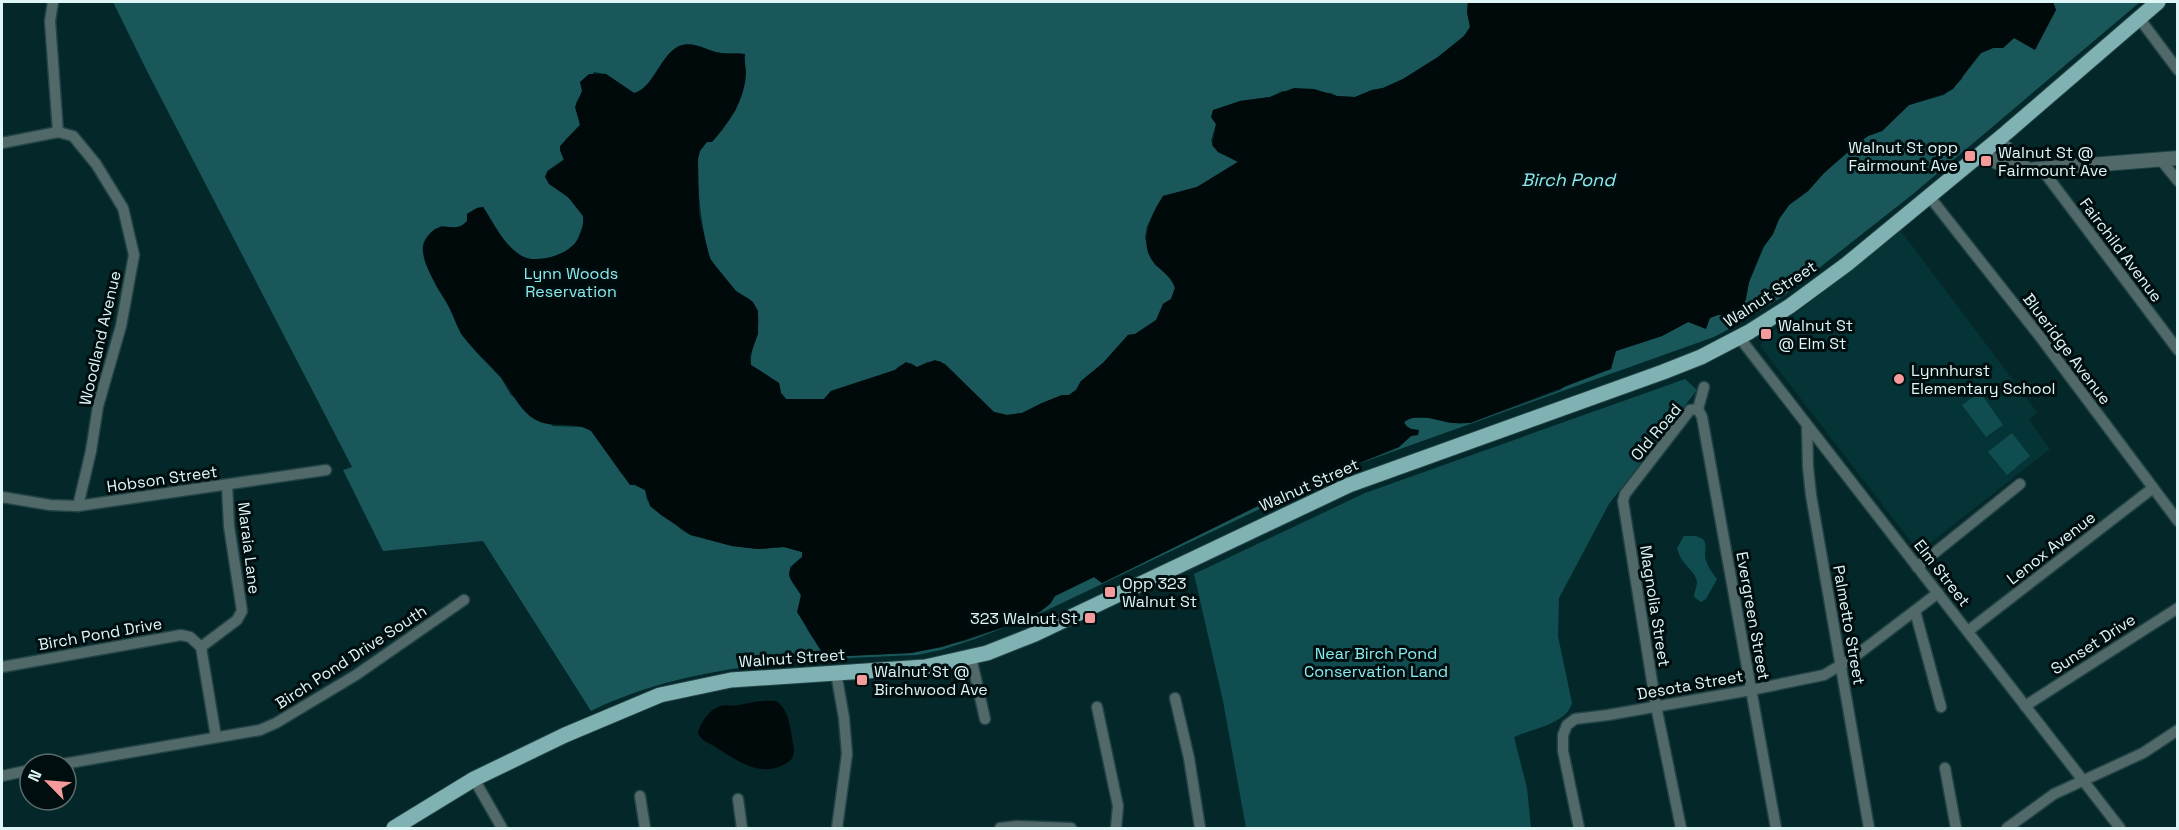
<svg xmlns="http://www.w3.org/2000/svg" width="2179" height="830" font-family="'Space Grotesk',sans-serif">
	<style>
		.built { fill: #043436 }
		.green { fill: #104d50 }
		.forest { fill: #19575a }
		.water { fill: #000a0b }
		.lines { fill: none; stroke-linecap: round; stroke-linejoin: round }
		.minor-casing { stroke: #234446; stroke-width: 13 }
		.tertiary-casing { stroke: #234446; stroke-width: 16 }
		.primary-casing { stroke: #234446; stroke-width: 17 }
		.minor { stroke: #52696a; stroke-width: 10 }
		.tertiary { stroke: #52696a; stroke-width: 14 }
		.primary { stroke: #80b2b4; stroke-width: 15 }
		.poi-dot { fill: #f59b9c; stroke: #000e0f; stroke-width: 2 }
		.labels { text-anchor: middle; dominant-baseline: central; stroke-width: 6; stroke-linejoin: round; paint-order: stroke }
		.poi-label { font-size: 16px; fill: #dff6f7; stroke: #000e0f; text-anchor: start }
		.street-label { font-size: 16px; fill: #dff6f7; stroke: #000e0f }
		.park-label { font-size: 16px; fill: #8becf0; stroke: #000e0f }
		.water-label { font-size: 18px; font-style: italic; fill: #8cecf1; stroke: #000e0f }
	</style>
	<rect width="100%" height="100%" fill="#042729"/>
	<!-- built -->
	<polygon class="built" points="1901,231 2037,412 2029,420 2050,449 1919,552 1760,346 1768,335"/>
	<!-- green -->
	<g class="green">
		<path d="M1685,379L1697,390L1609,504L1559,598L1558,636L1572,703C1567,724 1531,729 1514,737L1527,788L1531,828H1246L1223,701L1194,574L1365,493Z"/>
		<polygon points="1980,392 2003,425 1986,437 1962,405"/>
		<polygon points="2012,433 2030,456 2007,475 1988,452"/>
		<path d="M1684,536H1696L1703,539C1707,545 1705,548 1705,555C1706,565 1711,571 1717,579L1706,599L1701,602L1694,597C1694,592 1697,587 1697,582C1695,569 1681,566 1677,548Z"/>
	</g>
	<!-- forest -->
	<path class="forest" d="M113,2H1468L1467,12L1470,27L1464,36L1438,57L1403,79L1383,88L1372,90L1355,97L1337,96L1331,93L1282,91L1270,97L1240,101L1211,117L1216,124L1211,141L1218,152L1239,161L1197,187L1163,196L1147,226L1145,238L1155,265L1170,276L1175,288L1171,299L1163,304L1157,320L1135,334L1128,335L1103,363L1081,381L1076,390L1069,395H1062L1042,403L1022,413L1007,415L994,412L940,361L927,362L917,367L911,363L899,366L895,370L831,391L824,399H786L781,393L779,383L751,365C749,345 767,324 753,303C750,297 740,295 735,290C727,281 718,271 712,261C703,247 694,168 699,152C701,148 704,145 707,141H712L736,110L744,54C736,53 728,54 721,53C707,51 698,43 684,45C661,49 655,88 634,93L606,74L594,72L576,103L580,125L566,139L560,150L564,159L547,171L549,184C561,192 577,202 583,216C585,220 583,226 581,230C579,235 577,242 573,246C561,257 533,264 520,255C502,243 494,223 483,207L477,208L467,214V221C460,230 451,227 441,226L423,246L429,270L436,286L448,305L461,334L476,352L501,378L511,395L553,426L582,427L592,431L621,473L635,485L645,490L647,500L682,530L690,535L732,546L758,549L784,547L802,552V557L790,567V577L801,595L807,629L825,657L911,653L964,641L1004,627L1050,604L1055,596L1094,577L1102,583L1278,496L1399,447L1411,436L1404,422L1409,418H1438L1452,423H1470L1560,390L1616,351L1662,336L1688,322L1718,315H1730L1746,300L1749,282L1764,247L1773,234L1779,219L1789,205L1808,191L1824,173L1857,144L1868,136L1882,131L1909,105L1944,95L1961,80L1966,70L1981,53L1993,48H2003L2014,38L2056,10L2053,2H2140L1913,194L1781,298L1731,328L1714,337L1344,469L1041,613L975,639L941,650L917,655C807,660 692,662 591,711L483,541L383,551L343,470L352,467L148,73Z"/>
	<!-- water -->
	<g class="water">
		<path d="M1468,2H2053L2056,10L2035,50L2014,38L2003,48H1993L1981,53L1953,89L1944,94L1909,105L1882,131L1868,136L1857,144L1824,173L1808,191L1789,205L1779,219L1773,234L1763,247L1749,282L1744,306L1730,315H1718L1710,318L1706,329L1688,322L1662,336L1616,351L1611,369L1470,423C1465,423 1459,424 1454,423C1439,422 1419,411 1404,422C1407,429 1412,429 1419,430L1418,435L1411,436L1399,447L1278,496L1102,583L1094,577L1055,596L1050,604L1040,612L1004,627L942,647L911,653L825,657L797,612L801,595C788,575 782,574 802,557V552L784,547L758,549L732,546L691,535L661,515L650,506L645,490L635,485H630L591,431C574,420 552,430 534,419C517,407 512,391 500,376C488,362 474,351 463,336C457,328 454,316 449,307C442,292 415,258 425,240C441,214 453,237 467,221V214L477,208L483,207C494,223 502,243 520,255C533,264 561,257 572,246C580,240 584,226 583,216L568,197L549,184L545,177L547,172L564,160L560,150V146L580,125L575,107L582,91L580,82L589,74H606L634,93C654,88 660,55 679,46C694,40 706,51 721,53C729,54 737,53 745,54C744,61 746,67 746,73C745,100 729,123 712,142H707L700,151L698,159L699,214L710,259L736,291L753,302L758,311V334L750,356L751,365L779,383L781,393L786,399H824L831,391L895,370L906,362L917,367L935,360L945,364L994,412L1007,415L1022,413L1042,403L1062,395H1069L1076,390L1081,381L1103,363L1128,335L1135,334L1156,320L1163,304L1171,299L1175,288C1171,277 1165,274 1157,266C1136,246 1150,216 1163,196L1197,187L1238,162L1218,152L1212,145L1216,124L1211,117L1213,110L1240,101L1270,97L1294,88L1314,89L1337,96L1355,97L1372,90L1383,88L1403,79L1438,57L1464,36L1470,27L1467,12Z"/>
		<path d="M776,701C790,709 791,734 794,749C794,756 792,761 785,764C760,778 738,761 717,748C710,743 703,742 698,734C699,724 710,709 720,706C726,704 733,707 739,705C751,702 763,700 776,701Z"/>
	</g>
	<g class="lines">
		<defs>
			<g id="minor">
				<polyline points="53,2 50,21 58,132"/>
				<polyline points="2139,18 2178,70"/>
				<polyline points="2,143 58,132 73,136 96,164 123,208 134,255 121,326 98,406 91,451 78,506"/>
				<polyline points="2160,159 2178,181"/>
				<polyline points="2041,168 2178,350"/>
				<polyline points="1929,196 2041,338 2178,521"/>
				<polyline points="1739,337 2120,828"/>
				<polyline points="1698,409 1702,417 1709,456 1776,828"/>
				<polyline points="1807,426 1808,467 1811,495 1869,828"/>
				<polyline points="2,497 50,505 78,506 326,470"/>
				<polyline points="1917,567 2020,484"/>
				<polyline points="1915,611 1941,707"/>
				<polyline points="1968,631 2153,488"/>
				<polyline points="201,647 237,620 242,611 229,526 227,485"/>
				<polyline points="201,647 216,737"/>
				<polyline points="971,657 985,719"/>
				<polyline points="2,667 181,635 190,637 201,647"/>
				<polyline points="836,673 844,718 847,754 837,828"/>
				<polyline points="1175,698 1189,758 1200,828"/>
				<polyline points="2025,706 2178,608"/>
				<polyline points="1097,707 1118,806 1116,828"/>
				<polyline points="63,764 260,730 276,723 356,675 464,600"/>
				<polyline points="1945,768 1956,828"/>
				<polyline points="2,776 30,770"/>
				<polyline points="474,779 502,828"/>
				<polyline points="640,796 645,828"/>
				<polyline points="738,799 742,828"/>
				<polyline points="1000,828 1017,826 1071,828"/>
				<polyline points="1579,828 1563,751 1563,735 1567,725 1575,719 1608,715 1751,690 1824,675 1854,657 1938,593"/>
				<polyline points="1681,828 1656,706 1623,501 1625,494 1690,410 1698,409 1704,387"/>
				<polyline points="2007,828 2054,794 2143,753 2178,730"/>
			</g>
			<g id="tertiary">
				<polyline points="1998,140 2027,170"/>
				<polyline points="1981,154 2015,171 2178,158"/>
			</g>
			<polyline id="primary" points="394,828 474,779 565,735 660,695 731,680 925,667 987,653 1035,634 1349,485 1663,372 1701,357 1749,332 1790,306 1847,264 2006,133 2158,2"/>
		</defs>
		<!-- minor casing -->
		<use href="#minor" class="minor-casing"/>
		<!-- tertiary casing -->
		<use href="#tertiary" class="tertiary-casing"/>
		<!-- primary casing -->
		<use href="#primary" class="primary-casing"/>
		<!-- minor -->
		<use href="#minor" class="minor"/>
		<!-- tertiary -->
		<use href="#tertiary" class="tertiary"/>
		<!-- primary -->
		<use href="#primary" class="primary"/>
	</g>
	<!-- markers -->
	<g class="poi-dot">
		<rect x="1964" y="150" width="12" height="12" rx="3"/>
		<rect x="1980" y="155" width="12" height="12" rx="3"/>
		<rect x="1760" y="328" width="12" height="12" rx="3"/>
		<circle cx="1899" cy="379" r="6"/>
		<rect x="1104" y="586" width="12" height="12" rx="3"/>
		<rect x="1084" y="612" width="12" height="12" rx="3"/>
		<rect x="856" y="674" width="12" height="12" rx="3"/>
	</g>
	<g class="labels">
		<!-- poi labels -->
		<g class="poi-label">
			<text x="1958" y="147" text-anchor="end">Walnut St opp<tspan x="1958" dy="18">Fairmount Ave</tspan></text>
			<text x="1998" y="152">Walnut St @<tspan x="1998" dy="18">Fairmount Ave</tspan></text>
			<text x="1778" y="325">Walnut St<tspan x="1778" dy="18">@ Elm St</tspan></text>
			<text x="1911" y="370">Lynnhurst<tspan x="1911" dy="18">Elementary School</tspan></text>
			<text x="1122" y="583">Opp 323<tspan x="1122" dy="18">Walnut St</tspan></text>
			<text x="1078" y="618" text-anchor="end">323 Walnut St</text>
			<text x="874" y="671">Walnut St @<tspan x="874" dy="18">Birchwood Ave</tspan></text>
		</g>
		<!-- street labels -->
		<g class="street-label">
			<text transform="translate(2121 250) rotate(53)">Fairchild Avenue</text>
			<text transform="translate(1770 294) rotate(-33)">Walnut Street</text>
			<text transform="translate(100 338) rotate(-77)">Woodland Avenue</text>
			<text transform="translate(2067 349) rotate(53)">Blueridge Avenue</text>
			<text transform="translate(1656 432) rotate(-50)">Old Road</text>
			<text transform="translate(162 479) rotate(-8)">Hobson Street</text>
			<text transform="translate(1309 485) rotate(-24)">Walnut Street</text>
			<text transform="translate(249 548) rotate(83)">Maraia Lane</text>
			<text transform="translate(2051 548) rotate(-38)">Lenox Avenue</text>
			<text transform="translate(1942 573) rotate(52)">Elm Street</text>
			<text transform="translate(1655 606) rotate(81)">Magnolia Street</text>
			<text transform="translate(1753 616) rotate(80)">Evergreen Street</text>
			<text transform="translate(1849 625) rotate(80)">Palmetto Street</text>
			<text transform="translate(100 634) rotate(-10)">Birch Pond Drive</text>
			<text transform="translate(2093 644) rotate(-33)">Sunset Drive</text>
			<text transform="translate(351 657) rotate(-33)">Birch Pond Drive South</text>
			<text transform="translate(792 658) rotate(-4)">Walnut Street</text>
			<text transform="translate(1690 685) rotate(-10)">Desota Street</text>
		</g>
		<!-- park labels -->
		<g class="park-label">
			<text x="571" y="273">Lynn Woods<tspan x="571" dy="18">Reservation</tspan></text>
			<text x="1376" y="653">Near Birch Pond<tspan x="1376" dy="18">Conservation Land</tspan></text>
		</g>
		<!-- water labels -->
		<g class="water-label">
			<text x="1568" y="179">Birch Pond</text>
		</g>
	</g>
	<!-- border -->
	<rect width="2179" height="830" fill="none" stroke="#dff6f7" stroke-width="6"/>
	<!-- north arrow -->
	<g transform="translate(48 782) rotate(295)"><circle r="28" fill="#000e0f" stroke="#596b6c" stroke-width="1.5"/>
	<path d="M0-4.5L10 22L0 15L-10 22Z" fill="#f59b9c"/>
	<text y="-9" font-size="16" font-weight="bold" text-anchor="middle" fill="#dff6f7">N</text>
	</g>
</svg>
